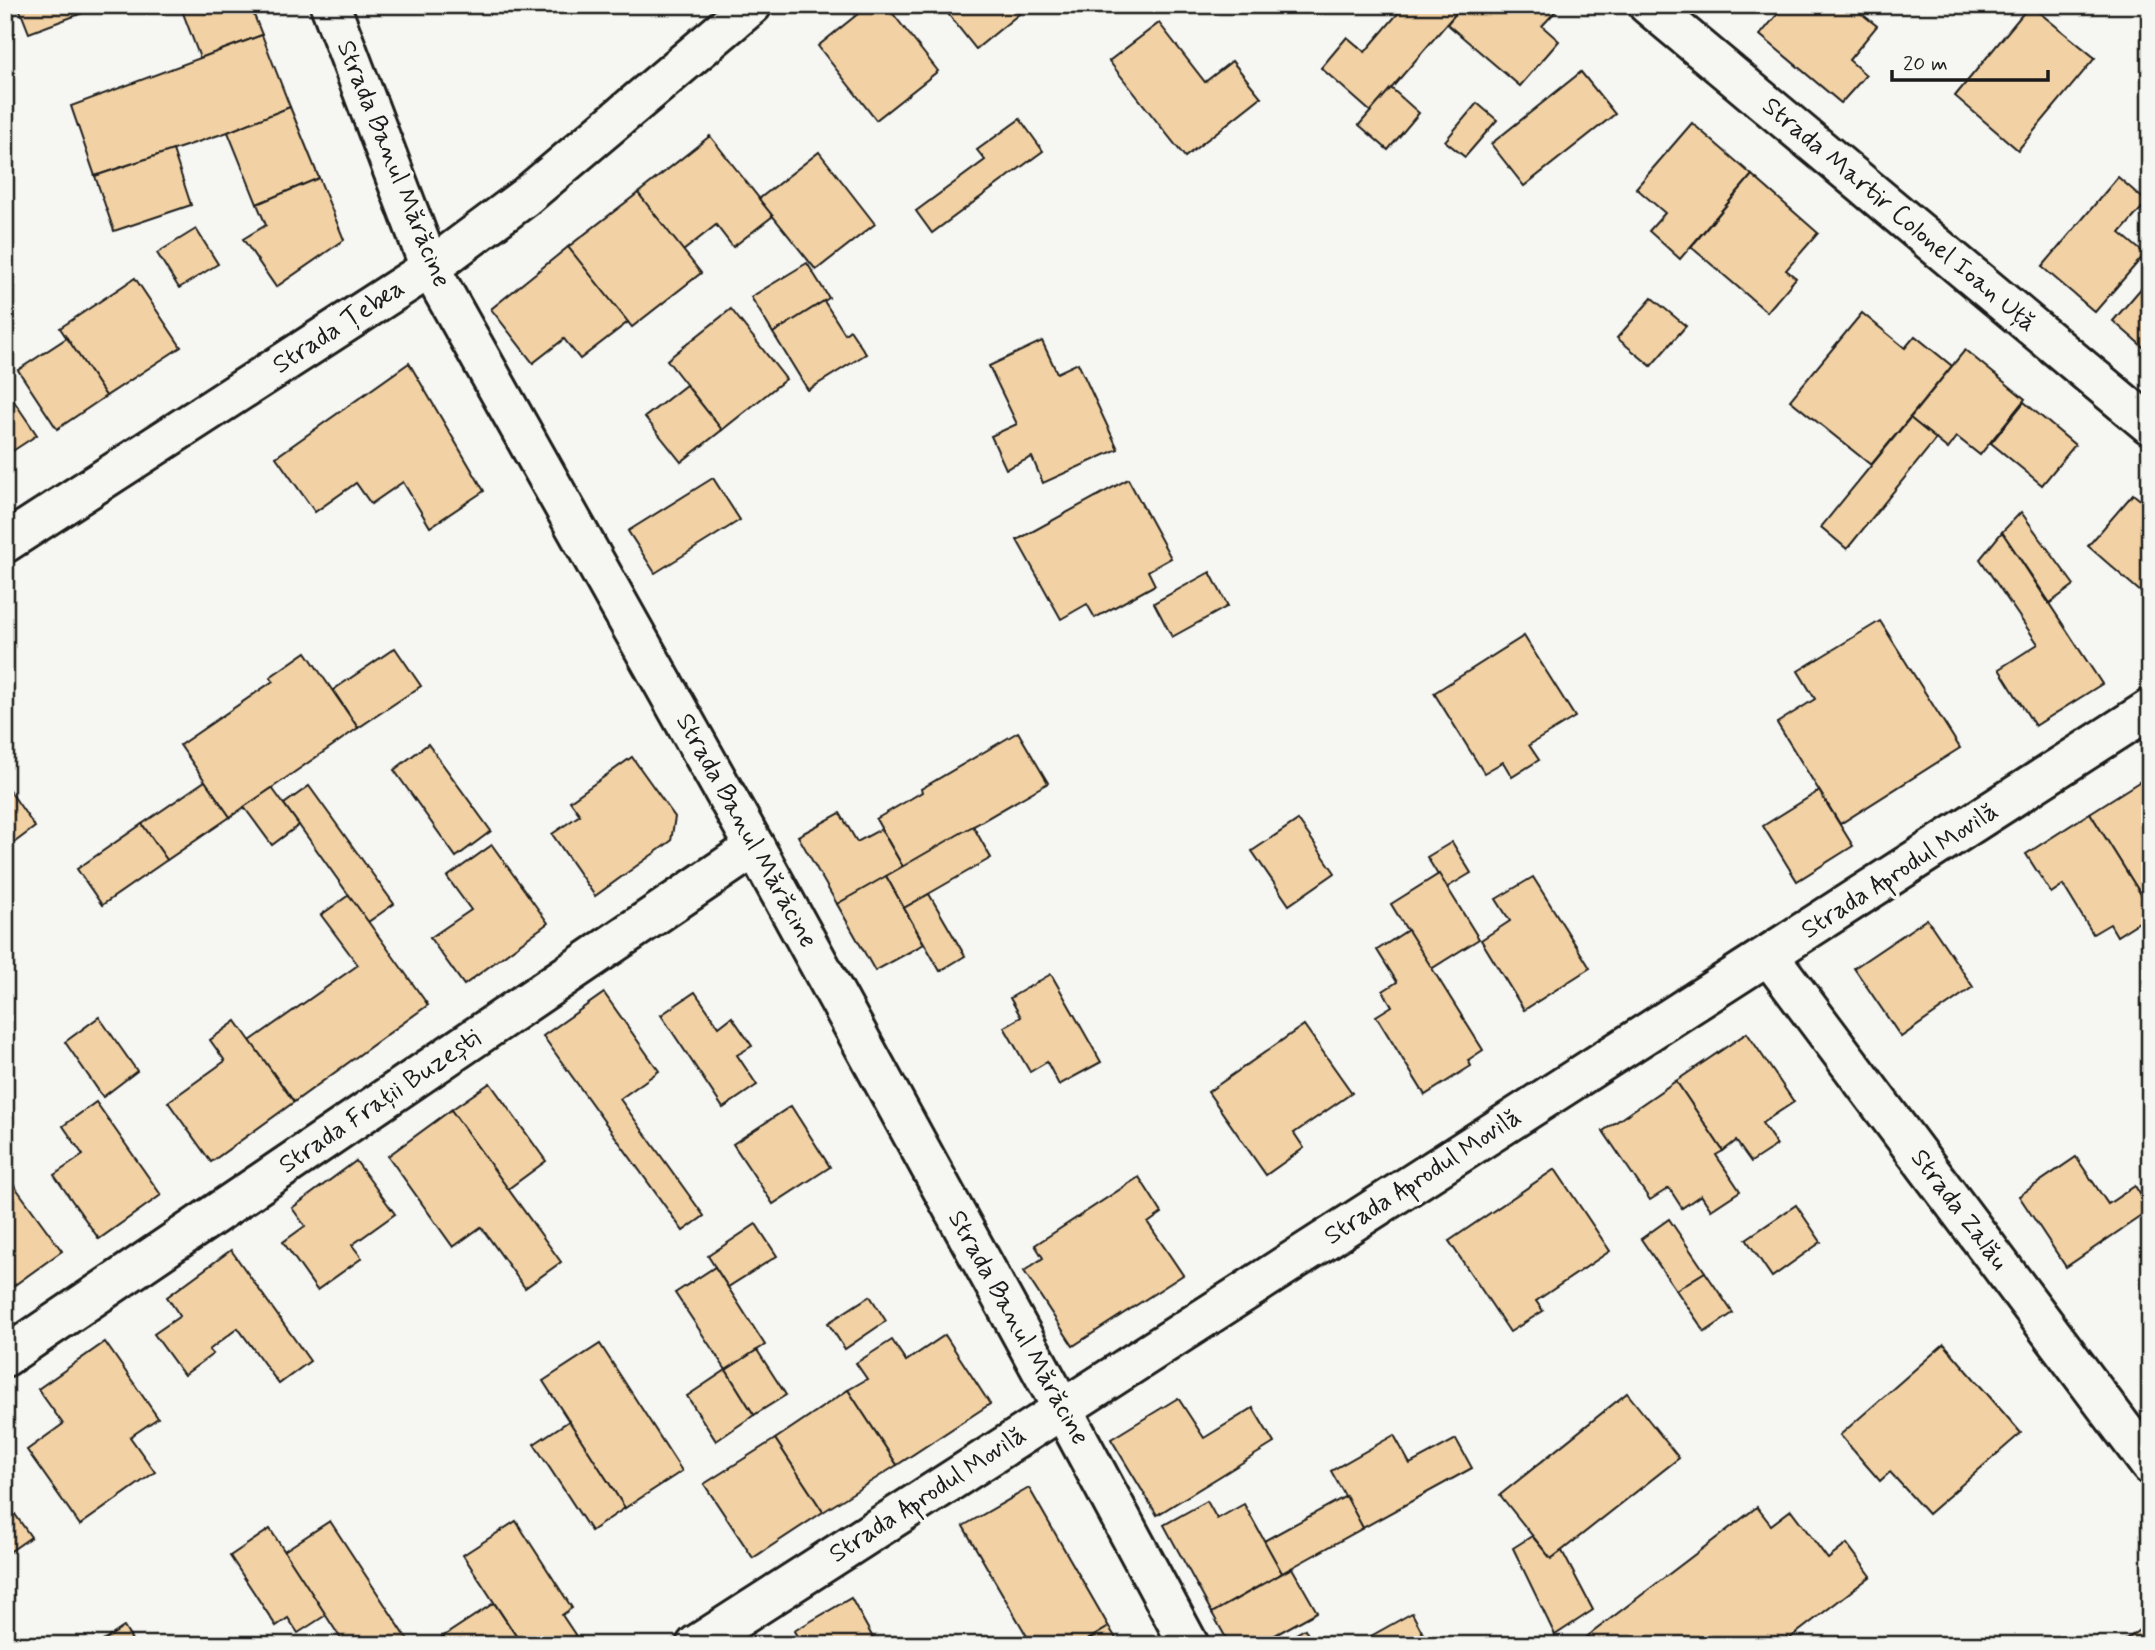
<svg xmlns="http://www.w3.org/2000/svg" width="2155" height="1650" font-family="Mynerve,sans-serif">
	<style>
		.building { fill: #f2d2a4; stroke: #1c1c1c; stroke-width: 2 }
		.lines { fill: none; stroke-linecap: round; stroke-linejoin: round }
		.street-casing { stroke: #1c1c1c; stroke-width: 44 }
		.street { stroke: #f6f6f2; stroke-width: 38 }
		.labels { text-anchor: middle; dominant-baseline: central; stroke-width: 7; stroke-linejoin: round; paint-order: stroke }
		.street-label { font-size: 26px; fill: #1c1c1c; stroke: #f6f6f2 }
	</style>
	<rect width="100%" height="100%" fill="#f6f6f2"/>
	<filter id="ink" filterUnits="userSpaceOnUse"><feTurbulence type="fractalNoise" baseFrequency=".0143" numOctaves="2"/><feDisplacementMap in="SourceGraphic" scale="14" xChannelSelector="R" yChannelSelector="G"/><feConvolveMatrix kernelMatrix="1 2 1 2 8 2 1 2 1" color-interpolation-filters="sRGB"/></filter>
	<g filter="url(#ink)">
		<!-- building -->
		<g class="building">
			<polygon points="18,5 104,5 29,33"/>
			<polygon points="180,5 250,5 262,35 200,58"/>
			<polygon points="869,5 886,5 938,71 876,120 818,46"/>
			<polygon points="941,5 1030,5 976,49"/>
			<polygon points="1405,5 1463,5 1371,112 1321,68 1347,37 1365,52"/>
			<polygon points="1463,5 1547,5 1555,12 1542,26 1559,41 1520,86 1447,24"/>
			<polygon points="1785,5 1860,5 1857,10 1877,26 1849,60 1866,75 1841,103 1760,35"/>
			<polygon points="2030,5 2095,58 2018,150 1955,96"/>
			<polygon points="1159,23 1205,82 1232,61 1261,97 1185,157 1109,61"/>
			<polygon points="262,35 290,107 228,132 95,176 71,106"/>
			<polygon points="1581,72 1615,114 1524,186 1491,144"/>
			<polygon points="1391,88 1419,113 1388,150 1359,125"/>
			<polygon points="1477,103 1497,120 1465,157 1445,141"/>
			<polygon points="290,107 319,178 257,204 228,132"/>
			<polygon points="1020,119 1043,151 932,233 916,211 985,160 977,150"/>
			<polygon points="1692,123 1752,175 1680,259 1649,231 1665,213 1636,188"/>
			<polygon points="710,136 773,216 733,247 716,225 683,251 638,193"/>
			<polygon points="173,150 191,205 114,231 95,176"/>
			<polygon points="819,152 875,224 816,270 759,199"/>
			<polygon points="1752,175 1818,233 1786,270 1796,278 1767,312 1691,247"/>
			<polygon points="2118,177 2147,202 2120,233 2145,254 2095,312 2042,267"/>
			<polygon points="319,178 344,240 276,287 243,239 266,225 257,204"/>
			<polygon points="638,193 701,273 632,327 568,247"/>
			<polygon points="196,229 218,264 179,288 157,253"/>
			<polygon points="568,247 628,322 580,359 564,339 533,363 491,309"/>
			<polygon points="807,263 829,298 773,333 751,297"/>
			<polygon points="135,278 181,347 106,396 60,328"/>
			<polygon points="2150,278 2150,353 2113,321"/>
			<polygon points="1652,298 1686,326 1651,366 1617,338"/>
			<polygon points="824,301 845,334 850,330 866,354 808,390 773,333"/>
			<polygon points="731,309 786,379 722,430 667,360"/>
			<polygon points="1862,313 1905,348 1915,336 1952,366 1871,465 1790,400"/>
			<polygon points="67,338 106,396 57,429 18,370"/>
			<polygon points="1042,341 1057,373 1078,363 1118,449 1043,483 1032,457 1006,469 991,436 1017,424 989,366"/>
			<polygon points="1965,350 2025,399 1980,455 1957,437 1948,449 1910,418"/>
			<polygon points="409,363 484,491 430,527 403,482 371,504 356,483 315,512 276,457"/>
			<polygon points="686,385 722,430 681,462 645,417"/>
			<polygon points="5,388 37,435 5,456"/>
			<polygon points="2024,402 2075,445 2042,485 1991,443"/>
			<polygon points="1910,418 1936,439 1847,549 1821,527"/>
			<polygon points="713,478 740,520 655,573 628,531"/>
			<polygon points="1128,479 1171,558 1148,571 1155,585 1095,618 1087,604 1061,619 1017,540"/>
			<polygon points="2133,494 2150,508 2150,600 2088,546"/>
			<polygon points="2021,512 2074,585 2050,603 2002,532"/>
			<polygon points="2002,532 2102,684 2035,726 1999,669 2038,644 1980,559"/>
			<polygon points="1210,572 1228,606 1172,637 1154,603"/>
			<polygon points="1880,621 1960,748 1840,824 1777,723 1815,699 1798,671"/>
			<polygon points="1524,636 1575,717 1529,745 1539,760 1512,777 1503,762 1484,773 1434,693"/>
			<polygon points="395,648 421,686 358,728 333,690"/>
			<polygon points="306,652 358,728 230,817 180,745 273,681 270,677"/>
			<polygon points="1018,732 1048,783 903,867 876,819 922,792 921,789"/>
			<polygon points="428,744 491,831 456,857 394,770"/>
			<polygon points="632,757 675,817 671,841 595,896 552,834 580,815 570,801"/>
			<polygon points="2150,775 2150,909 2090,813"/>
			<polygon points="205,781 230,817 167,860 142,824"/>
			<polygon points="5,784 35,827 7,848 5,846"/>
			<polygon points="309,786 394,904 368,922 284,804"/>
			<polygon points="272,788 299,825 272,845 244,807"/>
			<polygon points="1819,791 1853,846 1797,881 1763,826"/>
			<polygon points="840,813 857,842 881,829 903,867 837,904 798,836"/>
			<polygon points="2090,813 2150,909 2150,915 2117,936 2110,924 2093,934 2063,885 2051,893 2026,854"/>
			<polygon points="1298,820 1335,873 1289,905 1252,851"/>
			<polygon points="142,824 167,860 102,905 77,869"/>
			<polygon points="973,826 991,858 904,908 886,876"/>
			<polygon points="1452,842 1471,873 1446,888 1427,857"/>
			<polygon points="492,845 548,923 464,985 430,938 471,910 447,877"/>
			<polygon points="1439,874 1479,939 1431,969 1391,904"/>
			<polygon points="886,876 924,944 875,971 837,904"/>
			<polygon points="1533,877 1590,968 1524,1010 1481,940 1510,921 1496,899"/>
			<polygon points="929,894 965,956 940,971 904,908"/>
			<polygon points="349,895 428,1005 294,1102 250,1041 358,965 321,915"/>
			<polygon points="1927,919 1973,987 1901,1037 1854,968"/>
			<polygon points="1408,930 1483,1050 1468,1060 1471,1066 1425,1095 1376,1016 1392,1006 1383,991 1397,982 1377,950"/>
			<polygon points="1051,974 1101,1062 1059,1085 1047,1062 1030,1072 1004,1027 1021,1017 1010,998"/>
			<polygon points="695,992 719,1027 732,1017 752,1046 737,1055 757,1085 723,1108 661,1015"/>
			<polygon points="604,993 659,1071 620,1099 704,1216 683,1231 543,1036"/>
			<polygon points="99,1017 137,1071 103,1097 65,1042"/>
			<polygon points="236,1021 294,1102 211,1162 168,1102 225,1061 210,1040"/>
			<polygon points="1304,1025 1352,1093 1294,1133 1304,1148 1266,1175 1208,1092"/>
			<polygon points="1747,1033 1794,1102 1762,1123 1777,1145 1751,1162 1736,1141 1723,1151 1676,1081"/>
			<polygon points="1676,1081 1723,1151 1716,1155 1740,1191 1711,1210 1701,1195 1682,1208 1669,1188 1650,1200 1603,1131"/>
			<polygon points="490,1083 546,1161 508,1189 451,1110"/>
			<polygon points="96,1102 161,1195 99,1239 54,1175 83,1155 63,1126"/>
			<polygon points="791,1106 830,1167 773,1204 733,1144"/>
			<polygon points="451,1110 561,1262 525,1288 481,1227 453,1247 388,1156"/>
			<polygon points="2076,1157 2108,1204 2135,1186 2150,1210 2066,1267 2019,1196"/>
			<polygon points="356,1161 395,1214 352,1245 362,1258 317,1290 283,1242 305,1226 292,1208"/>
			<polygon points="1555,1169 1610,1251 1536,1301 1543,1311 1510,1332 1449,1241"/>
			<polygon points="5,1173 62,1251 5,1292"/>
			<polygon points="1139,1177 1162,1213 1148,1223 1183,1275 1073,1346 1024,1271 1043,1258 1035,1245"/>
			<polygon points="2150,1179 2150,1195 2142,1184"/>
			<polygon points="1796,1205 1821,1242 1772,1277 1746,1239"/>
			<polygon points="1669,1219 1705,1272 1676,1290 1641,1239"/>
			<polygon points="756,1224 777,1256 728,1287 708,1256"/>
			<polygon points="231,1250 310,1361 279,1384 238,1328 209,1350 213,1354 184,1375 154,1334 180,1316 167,1297"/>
			<polygon points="715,1267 765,1345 726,1370 675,1293"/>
			<polygon points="1705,1272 1733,1313 1705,1332 1676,1290"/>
			<polygon points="870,1296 886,1321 845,1349 828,1323"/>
			<polygon points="945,1335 990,1404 897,1465 848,1390 867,1379 856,1363 892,1340 906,1361"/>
			<polygon points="105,1342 158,1418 130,1437 155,1472 80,1525 27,1450 63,1424 38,1389"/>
			<polygon points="600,1344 682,1471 625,1508 543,1381"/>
			<polygon points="1944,1344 2021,1433 1928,1514 1890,1472 1880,1481 1840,1435"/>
			<polygon points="757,1350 786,1395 754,1415 726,1370"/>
			<polygon points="726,1370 754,1415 716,1441 687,1396"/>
			<polygon points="848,1390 897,1465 823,1512 775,1439"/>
			<polygon points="1627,1393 1679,1458 1551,1559 1500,1495"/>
			<polygon points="1178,1398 1204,1438 1253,1408 1274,1443 1157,1515 1111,1439"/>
			<polygon points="569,1421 625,1508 591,1531 534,1444"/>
			<polygon points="1394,1435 1410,1464 1456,1439 1472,1468 1363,1528 1331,1471"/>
			<polygon points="775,1439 823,1512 753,1558 704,1484"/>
			<polygon points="1029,1488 1109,1627 1079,1645 1032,1645 963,1526"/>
			<polygon points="1346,1496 1363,1528 1282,1573 1264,1541"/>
			<polygon points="5,1500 31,1537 5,1555"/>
			<polygon points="1207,1501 1217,1519 1244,1504 1282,1573 1212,1613 1164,1525"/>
			<polygon points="1757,1507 1771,1525 1791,1510 1828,1559 1847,1544 1871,1576 1781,1645 1576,1645"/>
			<polygon points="330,1521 408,1640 400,1645 345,1645 284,1551"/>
			<polygon points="516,1521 572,1608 562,1615 582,1645 522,1645 463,1555"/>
			<polygon points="270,1529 326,1615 298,1633 288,1618 276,1626 230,1556"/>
			<polygon points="1532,1536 1551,1559 1562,1551 1593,1610 1555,1635 1513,1548"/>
			<polygon points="1292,1568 1317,1612 1257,1645 1230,1645 1212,1613"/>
			<polygon points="851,1598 877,1645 802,1645 794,1631"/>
			<polygon points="494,1603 522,1645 430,1645"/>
			<polygon points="1412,1613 1429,1645 1355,1645"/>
			<polygon points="2150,1622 2150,1645 2119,1645"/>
			<polygon points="124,1627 135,1645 97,1645"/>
			<polygon points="1109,1627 1120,1645 1079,1645"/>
			<polygon points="1305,1629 1313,1645 1277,1645"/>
		</g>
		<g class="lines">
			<defs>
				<g id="street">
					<polyline points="330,5 430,268 755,847 1062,1408 1189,1645"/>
					<polyline points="1648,5 2150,425"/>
					<polyline points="5,543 430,268 525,197 752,5"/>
					<polyline points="1769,956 2150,1465"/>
					<polyline points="5,1357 755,847"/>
					<polyline points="696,1645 2150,709"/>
				</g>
			</defs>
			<!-- street casing -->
			<use href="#street" class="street-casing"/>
			<!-- street -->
			<use href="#street" class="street"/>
		</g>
	</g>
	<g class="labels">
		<!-- street labels -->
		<g class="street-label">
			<text transform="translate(393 164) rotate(68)">Strada Banul Mărăcine</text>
			<text transform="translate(1899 215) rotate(40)">Strada Martir Colonel Ioan Uță</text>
			<text transform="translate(339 327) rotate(-33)">Strada Țebea</text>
			<text transform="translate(746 831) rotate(61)">Strada Banul Mărăcine</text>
			<text transform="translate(1900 871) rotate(-33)">Strada Aprodul Movilă</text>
			<text transform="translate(380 1102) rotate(-34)">Strada Frații Buzești</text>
			<text transform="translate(1423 1177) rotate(-33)">Strada Aprodul Movilă</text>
			<text transform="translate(1959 1210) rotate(53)">Strada Zalău</text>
			<text transform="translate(1018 1328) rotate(61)">Strada Banul Mărăcine</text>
			<text transform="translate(928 1495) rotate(-33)">Strada Aprodul Movilă</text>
		</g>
	</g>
	<!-- margin -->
	<rect width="2155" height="1650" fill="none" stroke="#f6f6f2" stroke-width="28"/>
	<rect x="14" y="14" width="2127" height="1622" fill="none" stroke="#1c1c1c" stroke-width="2.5" filter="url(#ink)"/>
	<!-- scale -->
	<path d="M1892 70v10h156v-10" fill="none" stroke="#1c1c1c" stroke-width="3.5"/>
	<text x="1903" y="70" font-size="21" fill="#1c1c1c" stroke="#f6f6f2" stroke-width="5" paint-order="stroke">20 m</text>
</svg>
